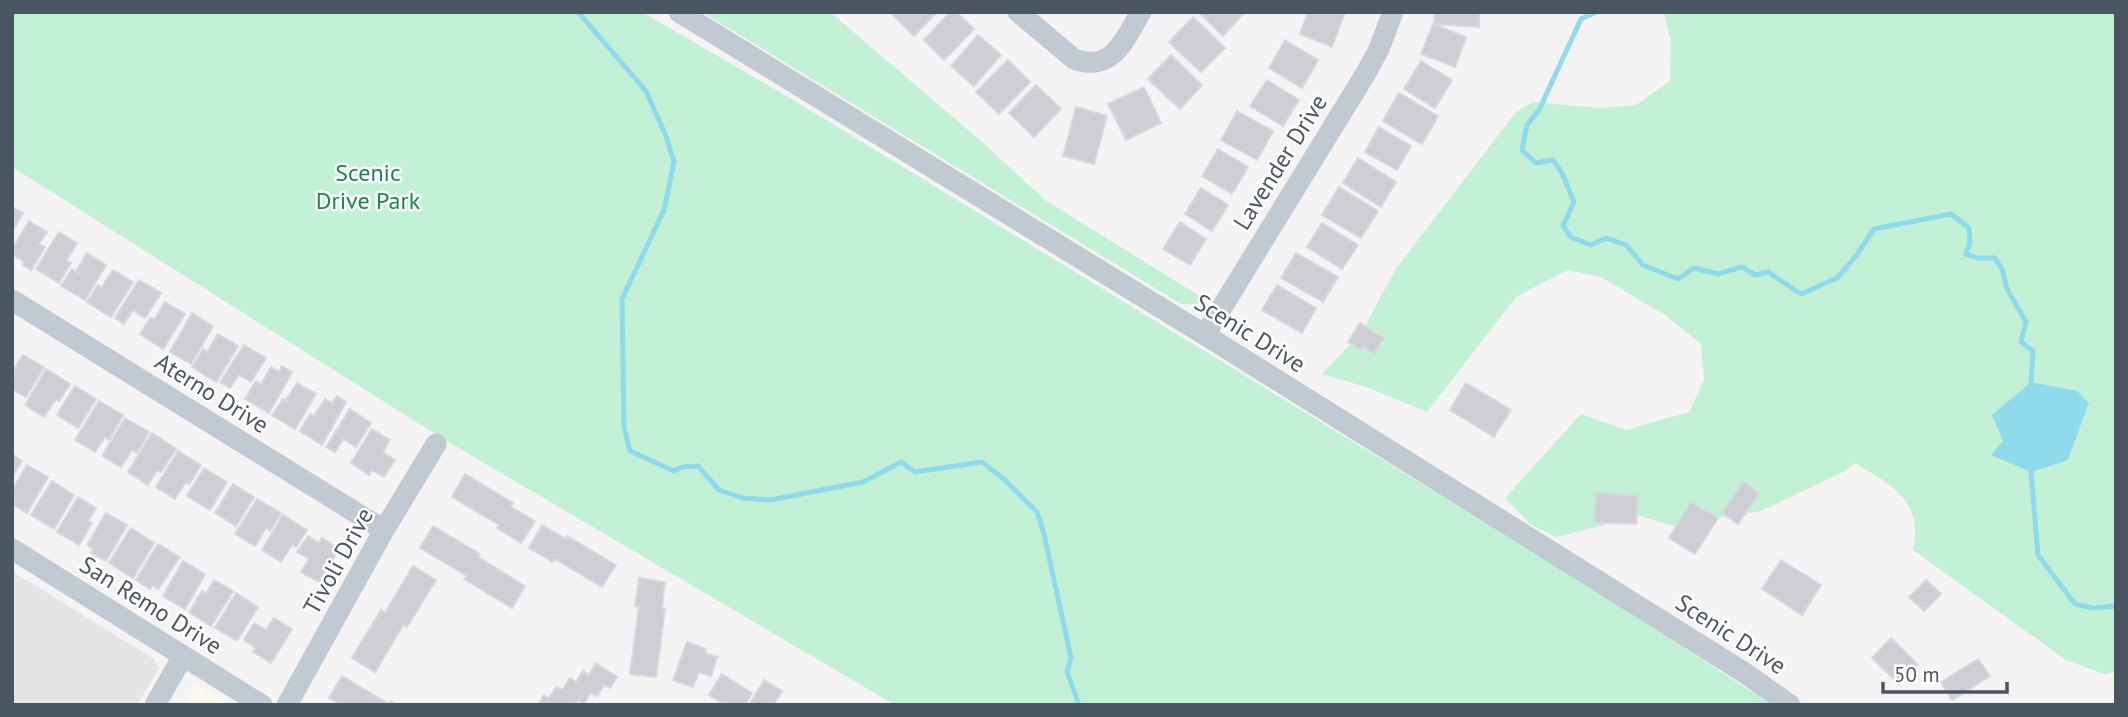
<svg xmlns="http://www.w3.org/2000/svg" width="2128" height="717" font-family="'PT Sans',sans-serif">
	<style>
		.commercial { fill: #fdf9ef }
		.education { fill: #e6e4e5 }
		.green { fill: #c3f1d5; fill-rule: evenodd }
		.water { fill: #90daee }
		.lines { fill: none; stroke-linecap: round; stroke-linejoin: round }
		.stream { stroke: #90daee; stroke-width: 5 }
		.building { fill: #cdcfd5; stroke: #d7d9de; stroke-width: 2 }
		.minor { stroke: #c1cad2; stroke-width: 21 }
		.labels { text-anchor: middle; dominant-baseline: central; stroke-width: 5; stroke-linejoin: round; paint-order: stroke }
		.street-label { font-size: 24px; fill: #4a5661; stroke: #fff }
		.park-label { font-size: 24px; fill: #17864f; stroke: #fff }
	</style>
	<rect width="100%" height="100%" fill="#f5f3f3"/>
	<!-- commercial -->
	<polygon class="commercial" points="197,684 231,705 184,705"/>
	<!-- education -->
	<polygon class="education" points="12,571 154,659 159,668 137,705 12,705"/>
	<!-- green -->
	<g class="green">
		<polygon points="12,12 642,12 790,98 1586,584 1772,705 895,705 440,437 12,167"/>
		<polygon points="702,12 830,12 981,141 1045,200 1201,297 1198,304 1181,304"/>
		<path d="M1664,12H2116V672L2104,674L2066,660L1913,550C1924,501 1891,485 1855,463L1845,471L1761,511L1673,526L1640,516L1556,537L1530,524L1505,498L1581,414L1626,430L1689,412L1704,380L1701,344L1665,315L1601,277L1568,270L1516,297L1427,412L1369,388L1322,374L1362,332L1395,270L1516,112L1533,102L1600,108L1636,105L1670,81L1671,43ZM2089,403L2068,461L1992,455L2003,441Z"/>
	</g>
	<!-- water -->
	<polygon class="water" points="2031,382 2077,391 2089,403 2068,460 2031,472 1991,455 2003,441 1992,415"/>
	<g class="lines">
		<!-- stream -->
		<g class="stream">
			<polyline points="578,12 646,91 666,136 674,162 664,210 622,299 624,427 630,451 674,471 682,467 698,466 719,490 743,498 770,500 863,482 901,462 915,472 982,462 1005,480 1037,512 1044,534 1071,658 1067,672 1079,705"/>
			<polyline points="1596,12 1581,19 1539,110 1527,125 1522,150 1536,163 1553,160 1562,173 1574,202 1563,226 1571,237 1591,245 1606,238 1626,245 1643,265 1678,279 1694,268 1718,274 1742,267 1755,275 1768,272 1801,294 1837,278 1856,256 1874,229 1951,214 1969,228 1970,242 1966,254 1977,258 1995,258 2002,269 2007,289 2026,322 2021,342 2033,351 2031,382"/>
			<polyline points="2031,472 2038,555 2075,604 2093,608 2116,606"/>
		</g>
	</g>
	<!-- building -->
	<g class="building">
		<polygon points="890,12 937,12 914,36"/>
		<polygon points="950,12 956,12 974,29 944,60 924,40"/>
		<polygon points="1199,12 1242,12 1243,14 1223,36"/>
		<polygon points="1308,12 1345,12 1332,47 1300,34"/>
		<polygon points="1435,12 1479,12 1479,27 1434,24"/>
		<polygon points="1193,17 1225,48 1201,72 1169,42"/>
		<polygon points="1433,24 1466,37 1455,67 1421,54"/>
		<polygon points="978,35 1001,55 974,86 951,66"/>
		<polygon points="1285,40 1318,60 1302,88 1269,68"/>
		<polygon points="1171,55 1202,85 1180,109 1148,79"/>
		<polygon points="1008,60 1030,82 999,114 976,92"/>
		<polygon points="1421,61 1452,80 1435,108 1404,89"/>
		<polygon points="1267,80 1299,100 1283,126 1250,106"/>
		<polygon points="1036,85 1061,109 1034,137 1009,113"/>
		<polygon points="1144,87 1161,123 1126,140 1108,104"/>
		<polygon points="1399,93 1438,116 1422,144 1383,121"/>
		<polygon points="1076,107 1107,116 1094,164 1063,156"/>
		<polygon points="1237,111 1273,131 1257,160 1221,140"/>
		<polygon points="1379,127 1411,146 1397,170 1365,152"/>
		<polygon points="1218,149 1248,167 1232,194 1202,176"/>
		<polygon points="1358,158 1396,182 1381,207 1343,183"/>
		<polygon points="1339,187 1378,211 1361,238 1322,215"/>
		<polygon points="1201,188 1228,205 1212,231 1185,214"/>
		<polygon points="12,207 23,213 12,232"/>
		<polygon points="29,221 47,232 39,244 45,247 31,270 22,264 24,262 12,254 12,249"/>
		<polygon points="1180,222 1206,239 1190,265 1163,249"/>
		<polygon points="1322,223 1358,245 1342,269 1307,247"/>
		<polygon points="59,232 77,243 66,261 71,263 59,283 36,269"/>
		<polygon points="87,253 106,265 85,300 61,286 72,269 79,274 76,271"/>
		<polygon points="1296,253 1338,277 1323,302 1281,278"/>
		<polygon points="113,270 133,282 111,317 87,302 98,285 102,287"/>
		<polygon points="139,280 161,293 145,318 133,310 124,324 115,318"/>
		<polygon points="1277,285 1316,308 1302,333 1262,310"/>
		<polygon points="165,302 185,314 163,349 140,334 150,318 155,319"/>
		<polygon points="192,313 213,326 191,364 170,352"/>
		<polygon points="1360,323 1384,338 1374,354 1363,347 1361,350 1348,342"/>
		<polygon points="218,334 238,346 216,382 192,367 203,349 207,352"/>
		<polygon points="244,345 266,358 251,382 239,375 230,388 220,382"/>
		<polygon points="23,355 44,367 26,397 12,389 12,372"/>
		<polygon points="282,366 292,372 269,413 245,399 256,381 261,384 271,367 279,372"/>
		<polygon points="46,369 70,384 59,401 56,399 44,417 25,405"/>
		<polygon points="297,383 316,394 295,429 272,415 283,399 289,402 286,400"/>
		<polygon points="1466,383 1511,410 1494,437 1450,410"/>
		<polygon points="75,386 96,399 78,428 57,415"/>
		<polygon points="337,396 346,402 322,445 300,431 310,414 314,416 325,399 332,403"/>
		<polygon points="99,401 123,415 109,440 105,437 95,452 75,440"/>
		<polygon points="350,409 371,423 356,447 343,439 335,452 326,447"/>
		<polygon points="125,418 149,432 137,453 132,450 121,467 102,456"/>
		<polygon points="372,429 390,440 383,452 395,460 384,477 372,470 369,475 351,463"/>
		<polygon points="152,433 176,449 161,472 157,470 148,485 128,472"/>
		<polygon points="178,451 201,465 189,484 186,482 175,499 156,487"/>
		<polygon points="12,454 22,461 12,477"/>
		<polygon points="27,465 48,477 27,513 12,504 15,501 12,500 12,490"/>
		<polygon points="204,468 227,482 210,510 187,496"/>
		<polygon points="465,474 513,503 511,507 535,521 521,543 497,528 499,525 452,497"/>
		<polygon points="52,481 74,495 54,529 31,515"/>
		<polygon points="1743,482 1759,493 1738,524 1722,513"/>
		<polygon points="233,484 254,497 236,526 215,513"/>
		<polygon points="1596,493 1638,496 1636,524 1594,522"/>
		<polygon points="78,497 96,508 88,521 92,523 79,545 57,532"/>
		<polygon points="257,499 281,513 270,531 266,528 255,546 235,534"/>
		<polygon points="1691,502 1718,518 1695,554 1669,538"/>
		<polygon points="106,513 127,525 106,561 91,553 93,549 87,545"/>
		<polygon points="283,515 307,530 296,547 292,545 281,562 262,550"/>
		<polygon points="542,525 566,539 567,536 616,565 602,587 555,559 553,562 529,548"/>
		<polygon points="433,526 480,554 478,557 525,586 512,608 464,579 467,576 420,548"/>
		<polygon points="131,528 154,543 133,578 109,563"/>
		<polygon points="308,536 319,543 322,538 339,549 319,582 301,572 309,559 297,552"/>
		<polygon points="158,544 180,557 158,589 152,585 150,589 136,580"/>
		<polygon points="1781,560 1821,585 1802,615 1762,589"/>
		<polygon points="183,561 205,574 185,609 163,596"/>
		<polygon points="413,566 436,580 407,627 403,625 375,672 352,658 381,610 385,613"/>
		<polygon points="639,578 665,582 662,609 665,609 656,677 630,674 639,606 635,606"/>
		<polygon points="214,580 233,591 211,626 189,612 202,591 206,594"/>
		<polygon points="1926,580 1941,594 1924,611 1909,597"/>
		<polygon points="236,593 258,607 237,641 215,628"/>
		<polygon points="274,618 292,629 271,663 253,652 256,648 244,640 254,623 266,630"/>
		<polygon points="1891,638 1918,665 1899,684 1872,658"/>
		<polygon points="687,642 706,649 705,653 717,657 711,676 699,672 693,687 673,680"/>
		<polygon points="1978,659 1990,676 1952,700 1941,682"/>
		<polygon points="596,663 617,677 610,688 604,685 597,696 591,693 584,704 578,700 575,705 538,705 544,695 549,698 556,687 562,690 570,678 576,682 583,671 589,675"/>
		<polygon points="722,674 752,693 745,705 725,705 709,695"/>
		<polygon points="342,676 389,704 391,701 397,705 341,705 329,698"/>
		<polygon points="764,680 782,691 775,703 777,705 749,705"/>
	</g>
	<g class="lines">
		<!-- minor -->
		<g class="minor">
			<polyline points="679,12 1205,335 1745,673 1790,705"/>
			<path d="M1018,12L1074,59C1113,73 1124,40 1141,12"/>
			<polyline points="12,300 384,530"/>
			<polyline points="1205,335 1366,73 1379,49 1393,12"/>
			<polyline points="12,549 262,705"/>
			<polyline points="155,705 183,656"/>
			<polyline points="287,705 384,530 436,444"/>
		</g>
	</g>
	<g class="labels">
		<!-- street labels -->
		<g class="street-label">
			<text transform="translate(1280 162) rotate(-58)">Lavender Drive</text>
			<text transform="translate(1250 333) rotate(32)">Scenic Drive</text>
			<text transform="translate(212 393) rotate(32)">Aterno Drive</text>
			<text transform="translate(338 561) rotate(-61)">Tivoli Drive</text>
			<text transform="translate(151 605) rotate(32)">San Remo Drive</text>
			<text transform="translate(1731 634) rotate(33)">Scenic Drive</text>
		</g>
		<!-- park labels -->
		<g class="park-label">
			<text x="368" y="172">Scenic<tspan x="368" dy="28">Drive Park</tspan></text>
		</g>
	</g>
	<!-- border -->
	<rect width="2128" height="717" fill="none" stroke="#4a5661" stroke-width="28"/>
	<!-- scale -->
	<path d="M1883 682v10h124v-10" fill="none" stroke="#4a5661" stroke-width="3.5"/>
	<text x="1894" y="682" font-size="21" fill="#4a5661" stroke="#ffffff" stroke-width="5" paint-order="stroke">50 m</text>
</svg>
